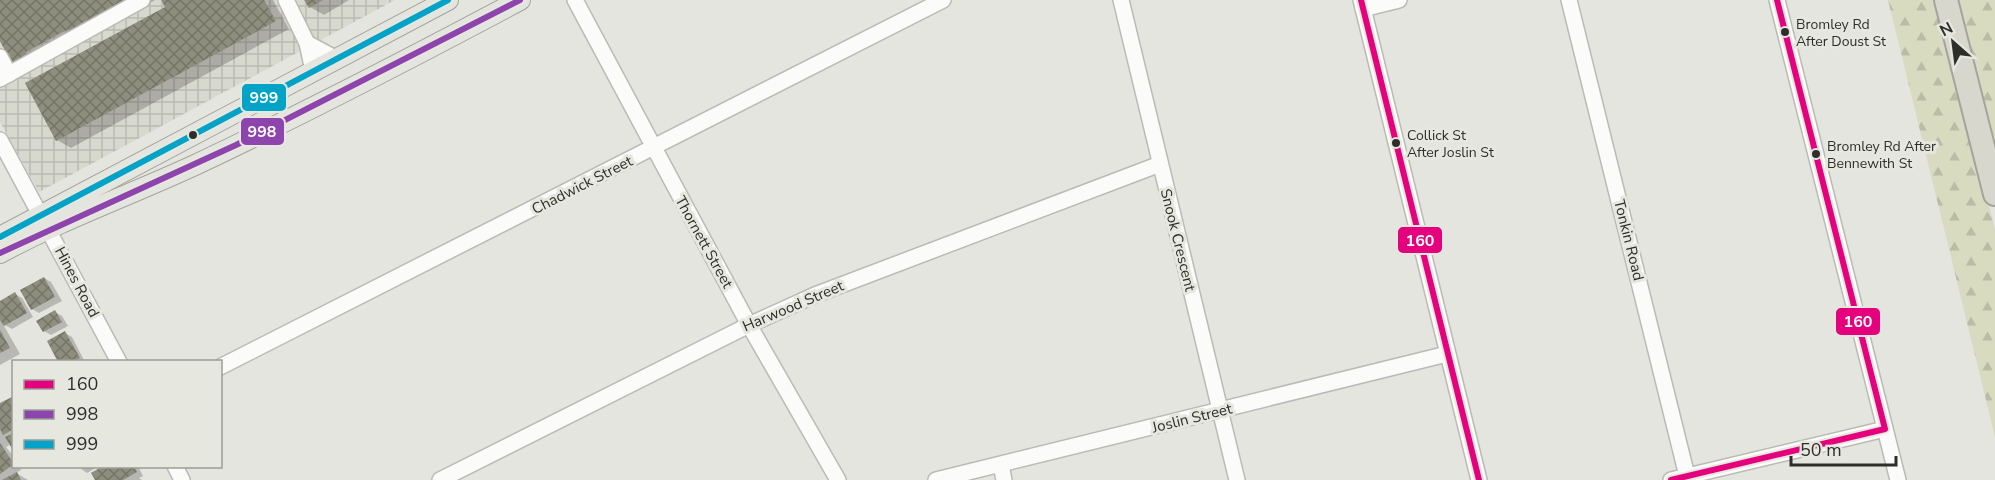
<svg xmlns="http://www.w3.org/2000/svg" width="1995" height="480" font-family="'Nunito Sans',sans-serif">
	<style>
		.industrial { fill: url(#industrial-grid) }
		.forest { fill: url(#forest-firs) }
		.shadow { fill: #0003 }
		.building { fill: url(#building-cross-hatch) }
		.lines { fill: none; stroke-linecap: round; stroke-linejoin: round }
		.minor-casing { stroke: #babab6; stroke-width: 18 }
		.major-casing { stroke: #a4a59a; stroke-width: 22 }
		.highway-casing { stroke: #a4a59a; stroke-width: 26 }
		.minor { stroke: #fbfbfa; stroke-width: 15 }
		.major { stroke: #e5e5e0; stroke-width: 20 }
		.highway { stroke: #d7d7ce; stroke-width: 22 }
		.bus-1-casing { stroke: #e6e7de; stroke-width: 10 }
		.bus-2-casing { stroke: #e6e7de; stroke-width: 10 }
		.bus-3-casing { stroke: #e6e7de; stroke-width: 10 }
		.bus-1 { stroke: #e5007d; stroke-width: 6 }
		.bus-2 { stroke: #8e44ad; stroke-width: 6 }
		.bus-3 { stroke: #02a3c6; stroke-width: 6 }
		.bus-dot { fill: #2e2f2b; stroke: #e6e7de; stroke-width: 2 }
		.labels { text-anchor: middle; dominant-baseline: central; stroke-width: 6; stroke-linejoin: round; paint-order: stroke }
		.bus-label { font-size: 14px; fill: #2e2f2b; stroke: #e6e7de; text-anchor: start }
		.street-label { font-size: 15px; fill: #2e2f2b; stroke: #e6e7de }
		.line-badge { stroke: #e6e7de; stroke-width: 2 }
		.badge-label { font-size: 16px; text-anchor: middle; font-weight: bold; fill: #fff }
	</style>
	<defs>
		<pattern id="industrial-grid" width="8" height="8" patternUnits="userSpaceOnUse" patternTransform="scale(1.5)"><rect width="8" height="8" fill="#d7d8ce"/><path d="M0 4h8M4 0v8" fill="none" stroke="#b9bab1"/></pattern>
		<pattern id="forest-firs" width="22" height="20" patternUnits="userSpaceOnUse" patternTransform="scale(1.5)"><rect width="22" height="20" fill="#d9dbc1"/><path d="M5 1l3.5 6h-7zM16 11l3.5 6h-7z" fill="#bbbca6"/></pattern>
		<pattern id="building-cross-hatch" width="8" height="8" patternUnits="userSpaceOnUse" patternTransform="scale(1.5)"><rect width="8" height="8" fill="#8d8e7e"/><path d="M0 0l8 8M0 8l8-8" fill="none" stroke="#747467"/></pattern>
	</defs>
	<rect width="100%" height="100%" fill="#e5e5e0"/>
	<!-- industrial -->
	<polygon class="industrial" points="0,0 395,0 39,192 0,122"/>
	<!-- forest -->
	<g class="forest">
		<polygon points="1888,0 1938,0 1995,229 1995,437"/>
		<polygon points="1959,0 1995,0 1995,142"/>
	</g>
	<!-- shadow -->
	<g class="shadow">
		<polygon points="0,0 155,0 85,39 13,62 0,38"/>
		<polygon points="163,0 273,0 289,29 71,148 57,140 167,7"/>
		<polygon points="306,0 349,0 324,15 310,7"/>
		<polygon points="44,278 51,282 62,301 39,313 32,309"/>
		<polygon points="15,294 22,298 33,317 12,329 3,324 20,354 0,365 0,303"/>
		<polygon points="55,312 62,316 68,326 51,335 44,331"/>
		<polygon points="65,333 72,337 85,362 60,362"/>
		<polygon points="14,398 14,449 11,444 6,447 14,457 14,466 19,466 21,470 16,473 28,480 0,480 0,405"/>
		<polygon points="77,466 99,466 87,473"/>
		<polygon points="106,466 138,466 143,476 139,478 142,480 97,480"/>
	</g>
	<!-- building -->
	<g class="building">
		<polygon points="0,0 127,0 70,32 68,29 26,52 27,55 12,64 0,41"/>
		<polygon points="161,0 264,0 276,21 56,141 25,83 165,7"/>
		<polygon points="304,0 323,0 309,8"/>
		<polygon points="44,277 55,297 31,310 20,290"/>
		<polygon points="15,292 27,313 4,326 0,320 0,301"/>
		<polygon points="55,310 62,322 43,332 36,321"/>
		<polygon points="0,330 10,348 0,353"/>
		<polygon points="65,331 80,358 73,362 58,362 47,341"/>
		<polygon points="14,396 14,429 3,435 0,429 0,403"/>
		<polygon points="14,433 14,452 5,437"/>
		<polygon points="0,443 14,464 0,474"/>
		<polygon points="103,466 134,466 137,472 123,480 95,480 91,473"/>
		<polygon points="17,472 21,480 2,480"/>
	</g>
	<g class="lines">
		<defs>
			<g id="minor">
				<polyline points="286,0 307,43 313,71"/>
				<polyline points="575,0 749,325 838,480"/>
				<polyline points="1121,0 1237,480"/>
				<polyline points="1361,0 1479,480"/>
				<polyline points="1569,0 1688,480"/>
				<polyline points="1777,0 1898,480"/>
				<polyline points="1363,9 1399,0"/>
				<polyline points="307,43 337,59"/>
				<polyline points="0,57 9,74"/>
				<polyline points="0,79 142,0"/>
				<polyline points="0,140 119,362"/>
				<polyline points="220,367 943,0"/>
				<polyline points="1001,465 1004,480"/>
				<polyline points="175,466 182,480"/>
				<polyline points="440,480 749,325 815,295 1160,164"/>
				<polyline points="936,480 1447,354"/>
				<polyline points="1671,480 1885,429"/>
			</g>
			<g id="major">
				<polyline points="0,237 448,0"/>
				<path d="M0,253C63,219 130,195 195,165C305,113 413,57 520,0"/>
			</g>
			<polyline id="highway" points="1946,0 1995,194"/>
		</defs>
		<!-- minor casing -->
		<use href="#minor" class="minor-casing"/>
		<!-- major casing -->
		<use href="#major" class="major-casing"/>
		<!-- highway casing -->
		<use href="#highway" class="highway-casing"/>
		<!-- minor -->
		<use href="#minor" class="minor"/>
		<!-- major -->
		<use href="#major" class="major"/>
		<!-- highway -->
		<use href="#highway" class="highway"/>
		<defs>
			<g id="bus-1">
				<polyline points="1361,0 1479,480"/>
				<polyline points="1671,480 1885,429 1777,0"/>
			</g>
			<polyline id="bus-2" points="0,253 236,145 520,0"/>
			<polyline id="bus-3" points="0,237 448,0"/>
		</defs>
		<!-- bus-1 casing -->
		<use href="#bus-1" class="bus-1-casing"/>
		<!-- bus-2 casing -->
		<use href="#bus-2" class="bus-2-casing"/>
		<!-- bus-3 casing -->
		<use href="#bus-3" class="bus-3-casing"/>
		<!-- bus-1 -->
		<use href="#bus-1" class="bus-1"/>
		<!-- bus-2 -->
		<use href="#bus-2" class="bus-2"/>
		<!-- bus-3 -->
		<use href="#bus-3" class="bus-3"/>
	</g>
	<!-- markers -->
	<g class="bus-dot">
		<circle cx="1785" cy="32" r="5"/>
		<circle cx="193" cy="135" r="5"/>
		<circle cx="1396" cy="143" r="5"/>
		<circle cx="1816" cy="154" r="5"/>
	</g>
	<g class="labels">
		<!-- bus labels -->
		<g class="bus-label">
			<text x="1796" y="24">Bromley Rd<tspan x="1796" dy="17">After Doust St</tspan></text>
			<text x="1407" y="135">Collick St<tspan x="1407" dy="17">After Joslin St</tspan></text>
			<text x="1827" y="146">Bromley Rd After<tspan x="1827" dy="17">Bennewith St</tspan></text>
		</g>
		<!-- street labels -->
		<g class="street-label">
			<text transform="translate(582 185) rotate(-27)">Chadwick Street</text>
			<text transform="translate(1178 240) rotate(76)">Snook Crescent</text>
			<text transform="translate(1629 240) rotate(76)">Tonkin Road</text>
			<text transform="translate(704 242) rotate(61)">Thornett Street</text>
			<text transform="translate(77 282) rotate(62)">Hines Road</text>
			<text transform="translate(793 306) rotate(-23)">Harwood Street</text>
			<text transform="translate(1192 418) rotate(-14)">Joslin Street</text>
		</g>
	</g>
	<g class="line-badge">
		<rect x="241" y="83" width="46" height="29" rx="6" fill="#02a3c6"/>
		<rect x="240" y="117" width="45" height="29" rx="6" fill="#8e44ad"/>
		<rect x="1397" y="226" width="46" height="28" rx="6" fill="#e5007d"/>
		<rect x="1835" y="307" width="46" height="29" rx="6" fill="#e5007d"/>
	</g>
	<g class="badge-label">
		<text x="264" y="103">999</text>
		<text x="262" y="137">998</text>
		<text x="1420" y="246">160</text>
		<text x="1858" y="327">160</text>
	</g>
	<!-- legend -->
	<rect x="12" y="360" width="210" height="108" fill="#e6e7de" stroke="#9c9d96" stroke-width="1.5"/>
	<rect x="24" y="380" width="30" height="9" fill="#e5007d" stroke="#9c9d96" stroke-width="1.5"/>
	<text x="66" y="390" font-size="18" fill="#2e2f2b">160</text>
	<rect x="24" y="410" width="30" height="9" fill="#8e44ad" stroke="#9c9d96" stroke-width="1.5"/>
	<text x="66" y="420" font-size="18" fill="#2e2f2b">998</text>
	<rect x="24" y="440" width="30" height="9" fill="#02a3c6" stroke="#9c9d96" stroke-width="1.5"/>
	<text x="66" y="450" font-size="18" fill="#2e2f2b">999</text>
	<!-- north arrow -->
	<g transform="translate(1953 42) rotate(332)" stroke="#e6e7de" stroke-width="4.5" paint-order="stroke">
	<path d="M0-4.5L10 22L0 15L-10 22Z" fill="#2e2f2b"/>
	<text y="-9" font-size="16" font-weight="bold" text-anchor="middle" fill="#2e2f2b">N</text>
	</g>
	<!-- scale -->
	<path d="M1791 456v9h105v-9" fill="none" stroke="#2e2f2b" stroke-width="3"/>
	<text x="1800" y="456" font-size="18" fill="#2e2f2b" stroke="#e6e7de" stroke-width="4.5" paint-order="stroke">50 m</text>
</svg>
